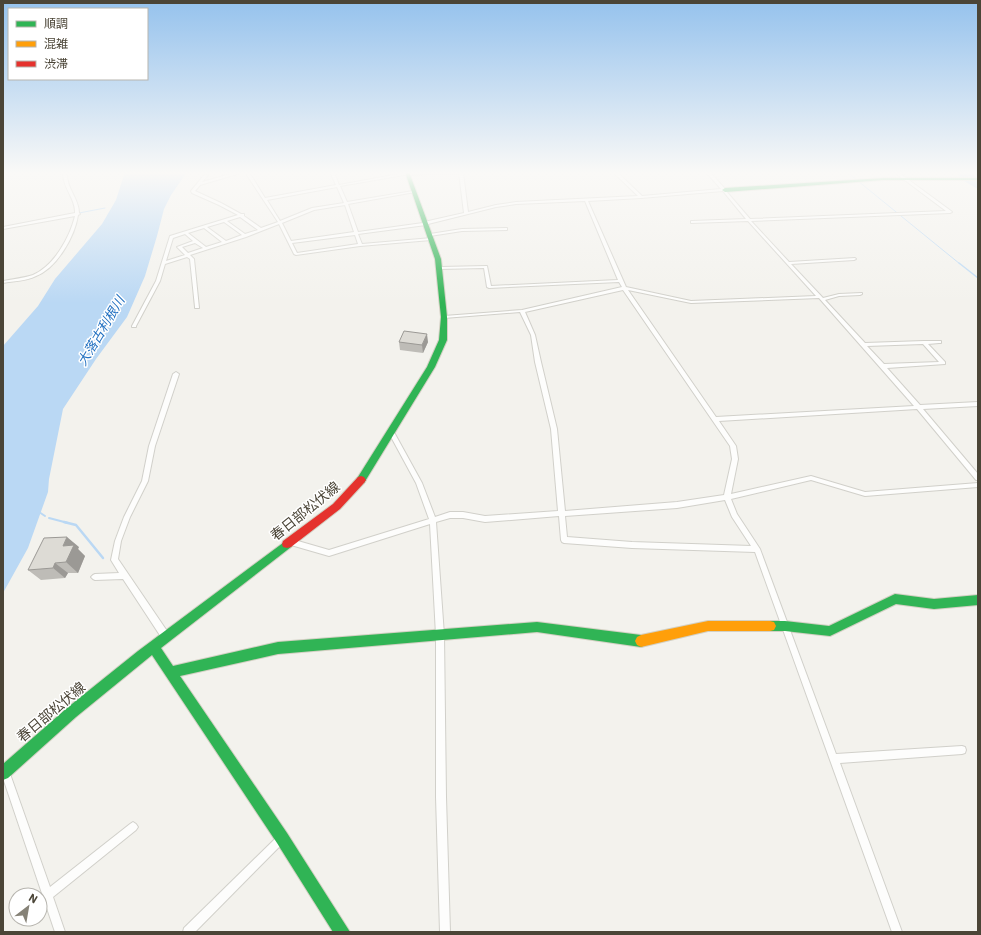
<svg xmlns="http://www.w3.org/2000/svg" width="981" height="935" font-family="'IBM Plex Sans','Noto Sans JP',sans-serif">
	<style>
		.water { fill: #bad8f4 }
		.lines { fill: none; stroke-linecap: round; stroke-linejoin: round }
		.stream-far3 { stroke: #bad8f4; stroke-width: 1 }
		.stream-far2 { stroke: #bad8f4; stroke-width: 1.5 }
		.stream-far1 { stroke: #bad8f4; stroke-width: 2 }
		.stream { stroke: #bad8f4; stroke-width: 2.5 }
		.street-casing { stroke: #d1d0ca; stroke-width: 2 }
		.fast-casing { stroke: #d3d0c3; stroke-width: 2 }
		.slow-casing { stroke: #d3d0c3; stroke-width: 2 }
		.jam-casing { stroke: #d3d0c3; stroke-width: 2 }
		.street { fill: #fdfdfc; fill-rule: evenodd }
		.fast { fill: #30b455; fill-rule: evenodd }
		.slow { fill: #ff9f0a; fill-rule: evenodd }
		.jam { fill: #e5322d; fill-rule: evenodd }
		.wall { fill: #bebcb7 }
		.shaded-wall { fill: #9b9995 }
		.building { fill: #dddbd5; stroke: #9b9995 }
		.labels { text-anchor: middle; dominant-baseline: central; stroke-width: 3; stroke-linejoin: round; paint-order: stroke }
		.far-water-label { font-size: 13px; font-style: italic; fill: #2472c2; stroke: #fff }
		.street-label { font-size: 14px; fill: #4b4537; stroke: #fff }
	</style>
	<rect width="100%" height="100%" fill="#f3f2ed"/>
	<!-- water -->
	<g class="water">
		<polygon points="125,172 187,172 171,195 164,209 157,236 145,276 127,317 96,359 63,409 49,479 48,492 28,548 3,593 3,346 38,306 55,279 102,224 116,200"/>
		<polygon points="955,172 968,172 978,178 978,189 964,181"/>
	</g>
	<g class="lines">
		<!-- stream-far3 -->
		<g class="stream-far3">
			<polyline points="847,172 960,264"/>
			<polyline points="79,213 105,208"/>
			<polyline points="32,221 41,220"/>
		</g>
		<!-- stream-far2 -->
		<polyline class="stream-far2" points="959,263 978,278"/>
		<!-- stream-far1 -->
		<g class="stream-far1">
			<polyline points="39,512 45,516"/>
			<polyline points="49,518 68,523"/>
		</g>
		<!-- stream -->
		<polyline class="stream" points="64,522 76,525 103,558"/>
		<defs>
			<g id="street">
				<path d="M59,172H63L67,175C67,189 79,199 79,213L80,214L78,215C75,236 57,268 36,276C26,281 14,281 3,283V281C13,279 24,278 33,275C54,266 70,237 75,216L3,229V227L75,213C76,200 64,189 63,175Z"/>
				<path d="M238,172H244L200,185L195,191L221,203L241,214H244V216L261,228L278,222L245,172H249L265,198L336,185L330,172H334L339,185L404,173L479,172L477,173H463L468,212L496,205L516,202L638,196L613,172H617L642,196L721,189L706,172H710L725,189H726V191L750,219L946,211L894,172H898L951,211L952,212L950,213L751,221L789,262L855,258L856,259L854,260L791,264L823,298L839,294L862,293V294L860,295L839,296L825,300L865,343L924,341H941V343H939L928,344L945,362V364L887,368L920,405L978,402V406L923,409L978,474V480H976L917,409L719,421L736,446L738,459L731,494L811,476L865,492L978,483V487L865,496L811,480L731,499L737,514L760,549L836,754L962,746L965,747L966,750L965,753L962,754L840,763L902,932H892L755,552L632,548L564,543L562,542L561,540L559,516L485,522L463,518H450L436,522L444,635L446,797L450,932H440L436,797V635L430,524L329,556L291,545L289,544L288,542L289,540L291,539L329,550L429,519L416,483L390,435L393,433L395,434L422,483L435,517L450,512H463L485,516L558,511L551,429L535,362L531,335L520,312L444,318L442,317L444,316L522,310L622,287L619,282L489,288L487,287L484,268L439,269L438,268L440,267L487,266L491,286L618,280L585,201L516,204L496,207L428,224L426,225L358,234L362,244L432,238V240H431L360,246L296,255L294,254L279,224L246,237L190,255L194,259L199,308H195V307L190,259L187,257L165,264L160,281L136,326V327H132V326L156,281L170,236L238,215L219,205L192,193L191,191L205,174L208,175L202,182ZM459,173L464,213L424,222L423,223L358,232L348,204L415,192L413,191L347,202L340,186L404,175ZM337,187L344,203L312,208L280,221L267,200ZM723,191L746,219L692,221H691V223L748,221L816,296L691,301L626,287L588,201L641,198ZM345,205L354,232L291,241L282,223L314,210ZM240,217L258,230L245,234L227,221ZM224,222L242,235L226,241L207,227ZM204,228L222,242L206,247L188,233ZM185,234L193,241L177,247L185,255L166,261L173,238ZM355,235L358,244L297,253L292,243ZM195,243L203,248L188,253L182,247ZM623,290L730,446L732,459L724,495L677,502L565,511L557,429L541,362L535,335L525,312ZM628,290L691,303L819,298L914,406L716,417ZM923,344L939,362L884,364L867,346ZM725,500L732,517L751,546L632,542L567,537L565,516L677,508Z"/>
				<polygon points="506,228 507,228 507,230 462,231 430,236 428,235 430,234 462,229"/>
				<polygon points="176,372 179,374 155,446 148,481 130,517 121,541 118,559 169,634 170,637 169,640 166,641 163,640 123,579 95,580 93,579 91,577 93,575 95,574 119,573 111,560 115,541 124,517 142,481 149,446 173,374"/>
				<polygon points="3,767 5,767 8,768 9,771 50,887 130,824 133,822 136,824 138,827 136,830 53,897 65,932 55,932 3,778"/>
				<polygon points="282,833 285,835 287,838 285,841 195,932 183,932 184,928 279,835"/>
			</g>
			<g id="fast">
				<polygon points="405,172 409,172 441,259 447,317 447,340 435,367 364,483 358,483 356,480 358,477 427,367 439,340 441,317 435,259"/>
				<polygon points="883,178 978,178 978,180 883,180 725,192 722,190 725,188"/>
				<polygon points="287,540 291,541 292,544 291,547 161,648 173,666 278,642 537,622 641,635 645,637 647,641 645,645 641,647 537,632 278,654 180,676 287,833 350,932 333,932 277,843 152,655 76,717 8,778 3,780 3,764 67,708 138,651"/>
				<polygon points="895,594 934,599 978,595 978,605 934,609 896,604 830,636 785,631 770,631 766,630 764,626 766,622 770,621 785,621 829,626"/>
			</g>
			<polygon id="slow" points="708,621 770,621 774,622 776,626 774,630 770,631 708,631 641,647 637,645 635,641 637,637 641,635"/>
			<polygon id="jam" points="361,476 364,477 366,480 364,483 340,509 291,547 287,548 283,547 282,544 283,541 333,504 358,477"/>
		</defs>
		<!-- street casing -->
		<use href="#street" class="street-casing"/>
		<!-- fast casing -->
		<use href="#fast" class="fast-casing"/>
		<!-- slow casing -->
		<use href="#slow" class="slow-casing"/>
		<!-- jam casing -->
		<use href="#jam" class="jam-casing"/>
		<!-- street -->
		<use href="#street" class="street"/>
		<!-- fast -->
		<use href="#fast" class="fast"/>
		<!-- slow -->
		<use href="#slow" class="slow"/>
		<!-- jam -->
		<use href="#jam" class="jam"/>
	</g>
	<!-- wall -->
	<g class="wall">
		<polygon points="399,342 428,342 423,353 400,350"/>
		<polygon points="79,547 78,549 85,556 78,573 68,573 65,578 41,580 28,570"/>
	</g>
	<!-- shaded-wall -->
	<g class="shaded-wall">
		<polygon points="427,334 428,342 423,353 422,345"/>
		<polygon points="67,537 79,547 78,549 85,556 78,573 66,562 63,546"/>
		<polygon points="55,563 68,573 65,578 53,568"/>
	</g>
	<!-- building -->
	<g class="building">
		<polygon points="404,331 427,334 422,345 399,342"/>
		<polygon points="67,537 63,546 74,545 66,562 55,563 53,568 28,570 44,538"/>
	</g>
	<!-- sky -->
	<linearGradient id="sky" x2="0" y2="1"><stop stop-color="#95c2ed"/><stop offset="0.57" stop-color="#faf9f7"/><stop offset="1" stop-color="#faf9f7" stop-opacity="0"/></linearGradient>
	<rect width="981" height="303" fill="url(#sky)"/>
	<g class="labels">
		<!-- far-water labels -->
		<g class="far-water-label">
			<text transform="translate(101 331) rotate(-59)">大落古利根川</text>
		</g>
		<!-- street labels -->
		<g class="street-label">
			<text transform="translate(305 511) rotate(-39)">春日部松伏線</text>
			<text transform="translate(51 712) rotate(-40)">春日部松伏線</text>
		</g>
	</g>
	<!-- border -->
	<rect width="981" height="935" fill="none" stroke="#4b4537" stroke-width="8"/>
	<!-- legend -->
	<rect x="8" y="8" width="140" height="72" fill="#ffffff" stroke="#b7b5af"/>
	<rect x="16" y="21" width="20" height="6" fill="#30b455" stroke="#b7b5af"/>
	<text x="44" y="28" font-size="12" fill="#4b4537">順調</text>
	<rect x="16" y="41" width="20" height="6" fill="#ff9f0a" stroke="#b7b5af"/>
	<text x="44" y="48" font-size="12" fill="#4b4537">混雑</text>
	<rect x="16" y="61" width="20" height="6" fill="#e5322d" stroke="#b7b5af"/>
	<text x="44" y="68" font-size="12" fill="#4b4537">渋滞</text>
	<!-- north arrow -->
	<g transform="translate(28 907) rotate(31)"><circle r="19" fill="#ffffff" stroke="#b7b5af"/>
	<path d="M0-3L7 15L0 10L-7 15Z" fill="#868277"/>
	<text y="-6" font-size="11" font-weight="bold" text-anchor="middle" fill="#4b4537">N</text>
	</g>
</svg>
